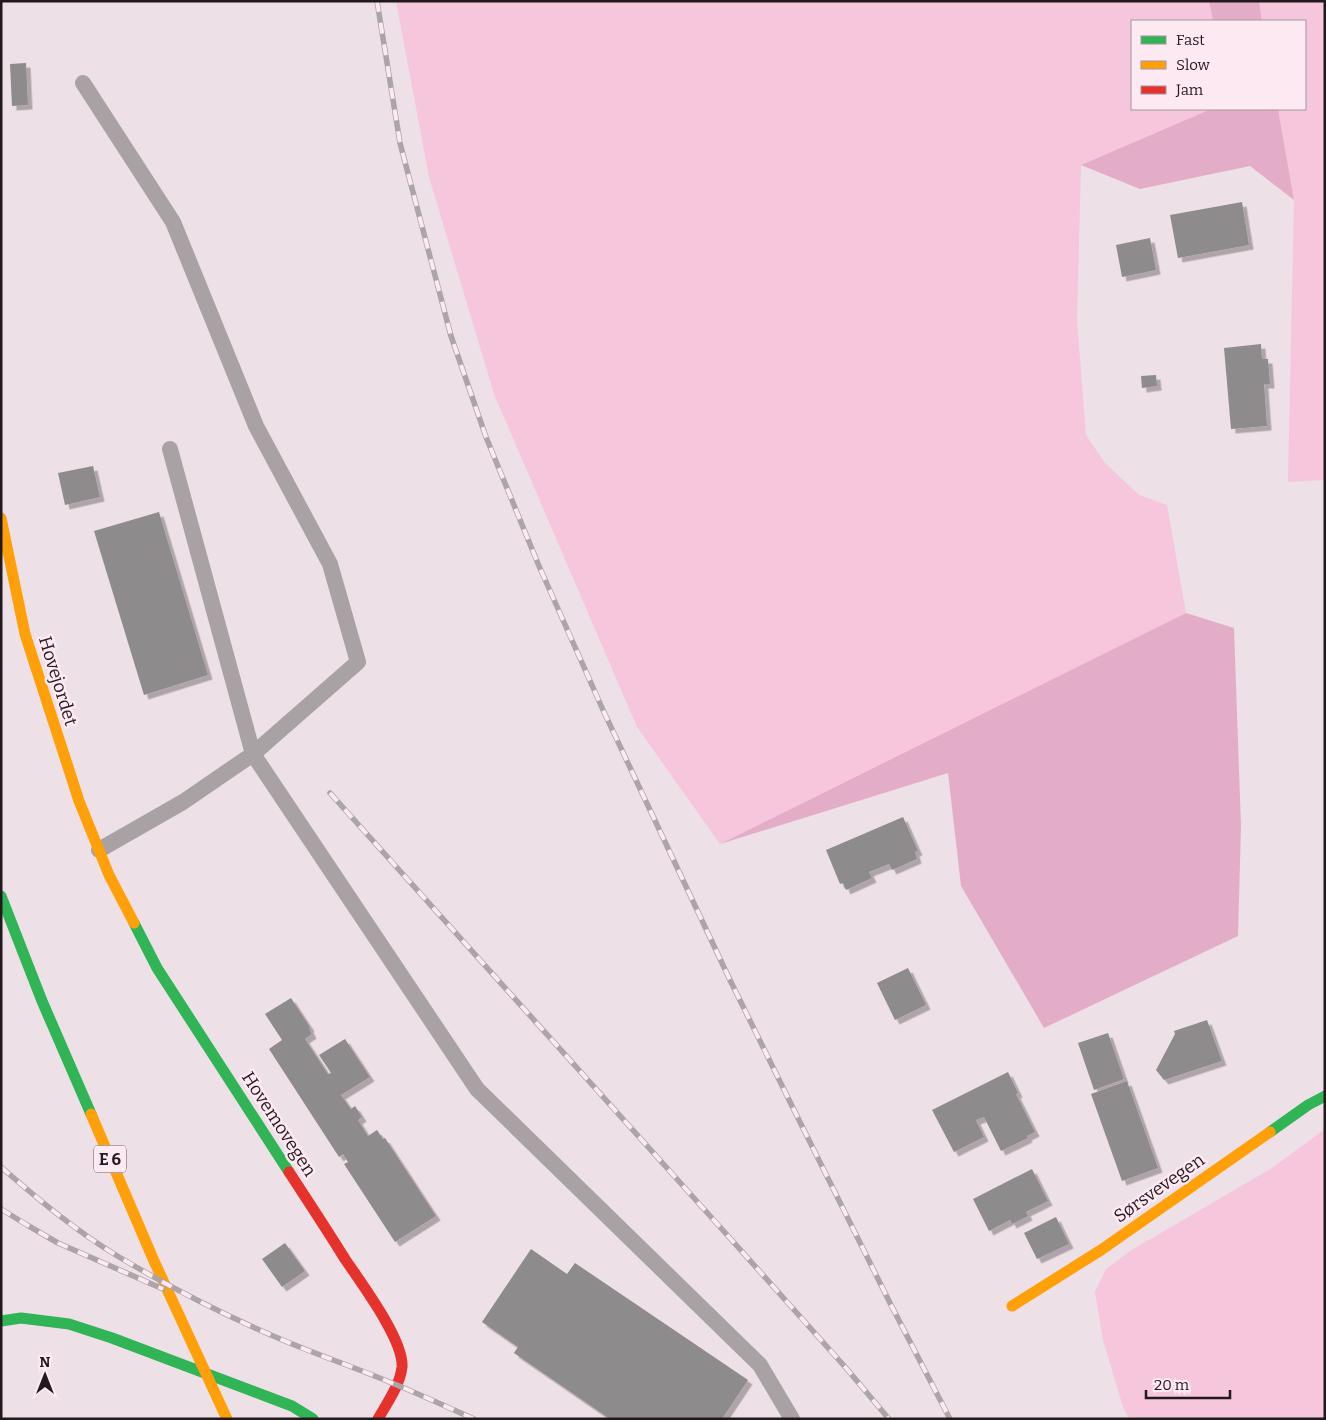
<svg xmlns="http://www.w3.org/2000/svg" width="1326" height="1420" font-family="Bitter,serif">
	<style>
		.green { fill: #f5c6dc }
		.forest { fill: #e4adc7 }
		.building { fill: #8e8b8c; filter: url(#shadow) }
		.lines { fill: none; stroke-linecap: round; stroke-linejoin: round }
		.lane { stroke: #a8a2a5; stroke-width: 16 }
		.fast { stroke: #30b455; stroke-width: 11 }
		.slow { stroke: #ff9f0a; stroke-width: 11 }
		.jam { stroke: #e5322d; stroke-width: 11 }
		.rail-casing { stroke: #aca4a7; stroke-width: 5.5 }
		.rail { stroke: #fde9f2; stroke-width: 4; stroke-dasharray: 11; stroke-linecap: butt }
		.labels { text-anchor: middle; dominant-baseline: central; stroke-width: 5; stroke-linejoin: round; paint-order: stroke }
		.shield { fill: #fde9f2; stroke: #64575d; stroke-width: 1 }
		.shield-label { font-size: 16px; font-weight: bold; fill: #22191d }
		.street-label { font-size: 18px; fill: #22191d; stroke: #fde9f2 }
	</style>
	<defs>
		<filter id="shadow"><feDropShadow dx="4.5" dy="4.5" stdDeviation="0" flood-color="#0004"/></filter>
	</defs>
	<rect width="100%" height="100%" fill="#ede0e6"/>
	<!-- green -->
	<g class="green">
		<polygon points="396,1 1209,1 1213,21 1132,21 1132,109 1211,109 1081,165 1077,321 1086,435 1105,463 1139,495 1167,505 1186,613 720,844 637,727 494,394 429,177"/>
		<polygon points="1259,1 1325,1 1325,480 1288,482 1294,200 1278,109 1305,109 1305,21 1262,21"/>
		<polygon points="1325,1129 1325,1419 1129,1419 1123,1407 1103,1340 1095,1292 1106,1269 1130,1251 1272,1168"/>
	</g>
	<!-- forest -->
	<g class="forest">
		<polygon points="1209,1 1259,1 1262,21 1213,21"/>
		<polygon points="1211,109 1278,109 1294,200 1250,166 1140,189 1081,165"/>
		<polygon points="1186,613 1234,628 1241,826 1238,936 1044,1028 961,886 948,773 720,844"/>
	</g>
	<!-- building -->
	<g class="building">
		<polygon points="26,63 28,105 12,106 10,64"/>
		<polygon points="1242,202 1249,245 1178,258 1170,215"/>
		<polygon points="1150,238 1156,270 1122,277 1116,245"/>
		<polygon points="1261,344 1262,359 1268,359 1270,384 1264,384 1267,426 1231,429 1224,348"/>
		<polygon points="1156,375 1157,386 1142,388 1141,376"/>
		<polygon points="93,466 100,497 65,505 58,473"/>
		<polygon points="159,512 208,675 144,695 94,531"/>
		<polygon points="903,817 918,851 915,852 917,859 892,870 889,864 869,872 872,878 846,890 843,883 840,884 826,850"/>
		<polygon points="908,968 926,1005 895,1020 877,983"/>
		<polygon points="291,998 310,1027 309,1028 312,1034 305,1039 328,1074 331,1073 319,1055 345,1039 370,1077 341,1095 351,1109 355,1106 362,1117 358,1120 368,1136 377,1130 383,1139 385,1138 436,1216 395,1242 344,1164 348,1162 343,1154 339,1157 269,1049 282,1040 265,1014"/>
		<polygon points="1207,1020 1222,1061 1164,1080 1156,1070 1175,1034 1174,1031"/>
		<polygon points="1108,1033 1124,1079 1094,1090 1078,1043"/>
		<polygon points="1008,1072 1018,1093 1016,1094 1035,1132 1027,1136 1028,1138 1001,1151 984,1117 976,1120 984,1137 954,1152 932,1110"/>
		<polygon points="1127,1081 1158,1168 1122,1181 1091,1094"/>
		<polygon points="1032,1169 1048,1201 1026,1212 1028,1216 1012,1224 1010,1220 989,1231 973,1199"/>
		<polygon points="1056,1217 1069,1244 1037,1259 1024,1233"/>
		<polygon points="285,1243 305,1271 282,1287 262,1259"/>
		<polygon points="531,1249 567,1274 575,1263 748,1380 722,1419 610,1419 514,1353 518,1347 482,1322"/>
	</g>
	<g class="lines">
		<!-- lane -->
		<g class="lane">
			<polyline points="83,83 173,222 256,426 330,564 358,662 253,754 183,802 99,850"/>
			<polyline points="170,449 253,754 477,1089 760,1365 792,1419"/>
		</g>
		<!-- fast -->
		<g class="fast">
			<polyline points="1,896 42,1001 91,1114"/>
			<polyline points="134,923 157,968 289,1172"/>
			<polyline points="1270,1132 1308,1105 1325,1096"/>
			<polyline points="1,1321 21,1318 69,1324 112,1338 292,1406 313,1419"/>
		</g>
		<!-- slow -->
		<g class="slow">
			<polyline points="1,518 25,634 79,801 109,875 134,923"/>
			<polyline points="91,1114 154,1261 227,1419"/>
			<polyline points="1012,1306 1101,1250 1270,1132"/>
		</g>
		<!-- jam -->
		<path class="jam" d="M289,1172C308,1201 327,1230 345,1259C361,1283 404,1340 402,1367C400,1385 387,1403 378,1419"/>
		<defs>
			<g id="rail">
				<polyline points="377,1 400,143 451,336 486,437 539,566 603,710 730,980 793,1108 891,1305 950,1419"/>
				<polyline points="330,793 729,1237 846,1368 889,1419"/>
				<path d="M1,1167C39,1200 76,1231 119,1257C168,1286 218,1312 271,1335C309,1352 349,1365 387,1381C417,1393 445,1406 474,1419"/>
				<polyline points="1,1209 27,1225 58,1243 163,1289"/>
			</g>
		</defs>
		<!-- rail casing -->
		<use href="#rail" class="rail-casing"/>
		<!-- rail -->
		<use href="#rail" class="rail"/>
	</g>
	<g class="labels">
		<!-- shield labels -->
		<rect class="shield" x="94" y="1145.5" width="32" height="27" rx="4"/>
		<g class="shield-label">
			<text x="110" y="1159">E 6</text>
		</g>
		<!-- street labels -->
		<g class="street-label">
			<text transform="translate(58 681) rotate(73)">Hovejordet</text>
			<text transform="translate(279 1124) rotate(57)">Hovemovegen</text>
			<text transform="translate(1159 1188) rotate(-35)">Sørsvevegen</text>
		</g>
	</g>
	<!-- border -->
	<rect width="1326" height="1420" fill="none" stroke="#22191d" stroke-width="5"/>
	<!-- legend -->
	<rect x="1131" y="20" width="175" height="90" fill="#fde9f2" stroke="#a5969d"/>
	<rect x="1141" y="36" width="25" height="8" fill="#30b455" stroke="#a5969d"/>
	<text x="1176" y="45" font-size="15" fill="#22191d">Fast</text>
	<rect x="1141" y="61" width="25" height="8" fill="#ff9f0a" stroke="#a5969d"/>
	<text x="1176" y="70" font-size="15" fill="#22191d">Slow</text>
	<rect x="1141" y="86" width="25" height="8" fill="#e5322d" stroke="#a5969d"/>
	<text x="1176" y="95" font-size="15" fill="#22191d">Jam</text>
	<!-- north arrow -->
	<g transform="translate(45 1375)" stroke="#fde9f2" stroke-width="4" paint-order="stroke">
	<path d="M0-4L9 19L0 12L-9 19Z" fill="#22191d"/>
	<text y="-8" font-size="14" font-weight="bold" text-anchor="middle" fill="#22191d">N</text>
	</g>
	<!-- scale -->
	<path d="M1146 1390v8h84v-8" fill="none" stroke="#22191d" stroke-width="2.5"/>
	<text x="1154" y="1390" font-size="15" fill="#22191d" stroke="#fde9f2" stroke-width="4" paint-order="stroke">20 m</text>
</svg>
